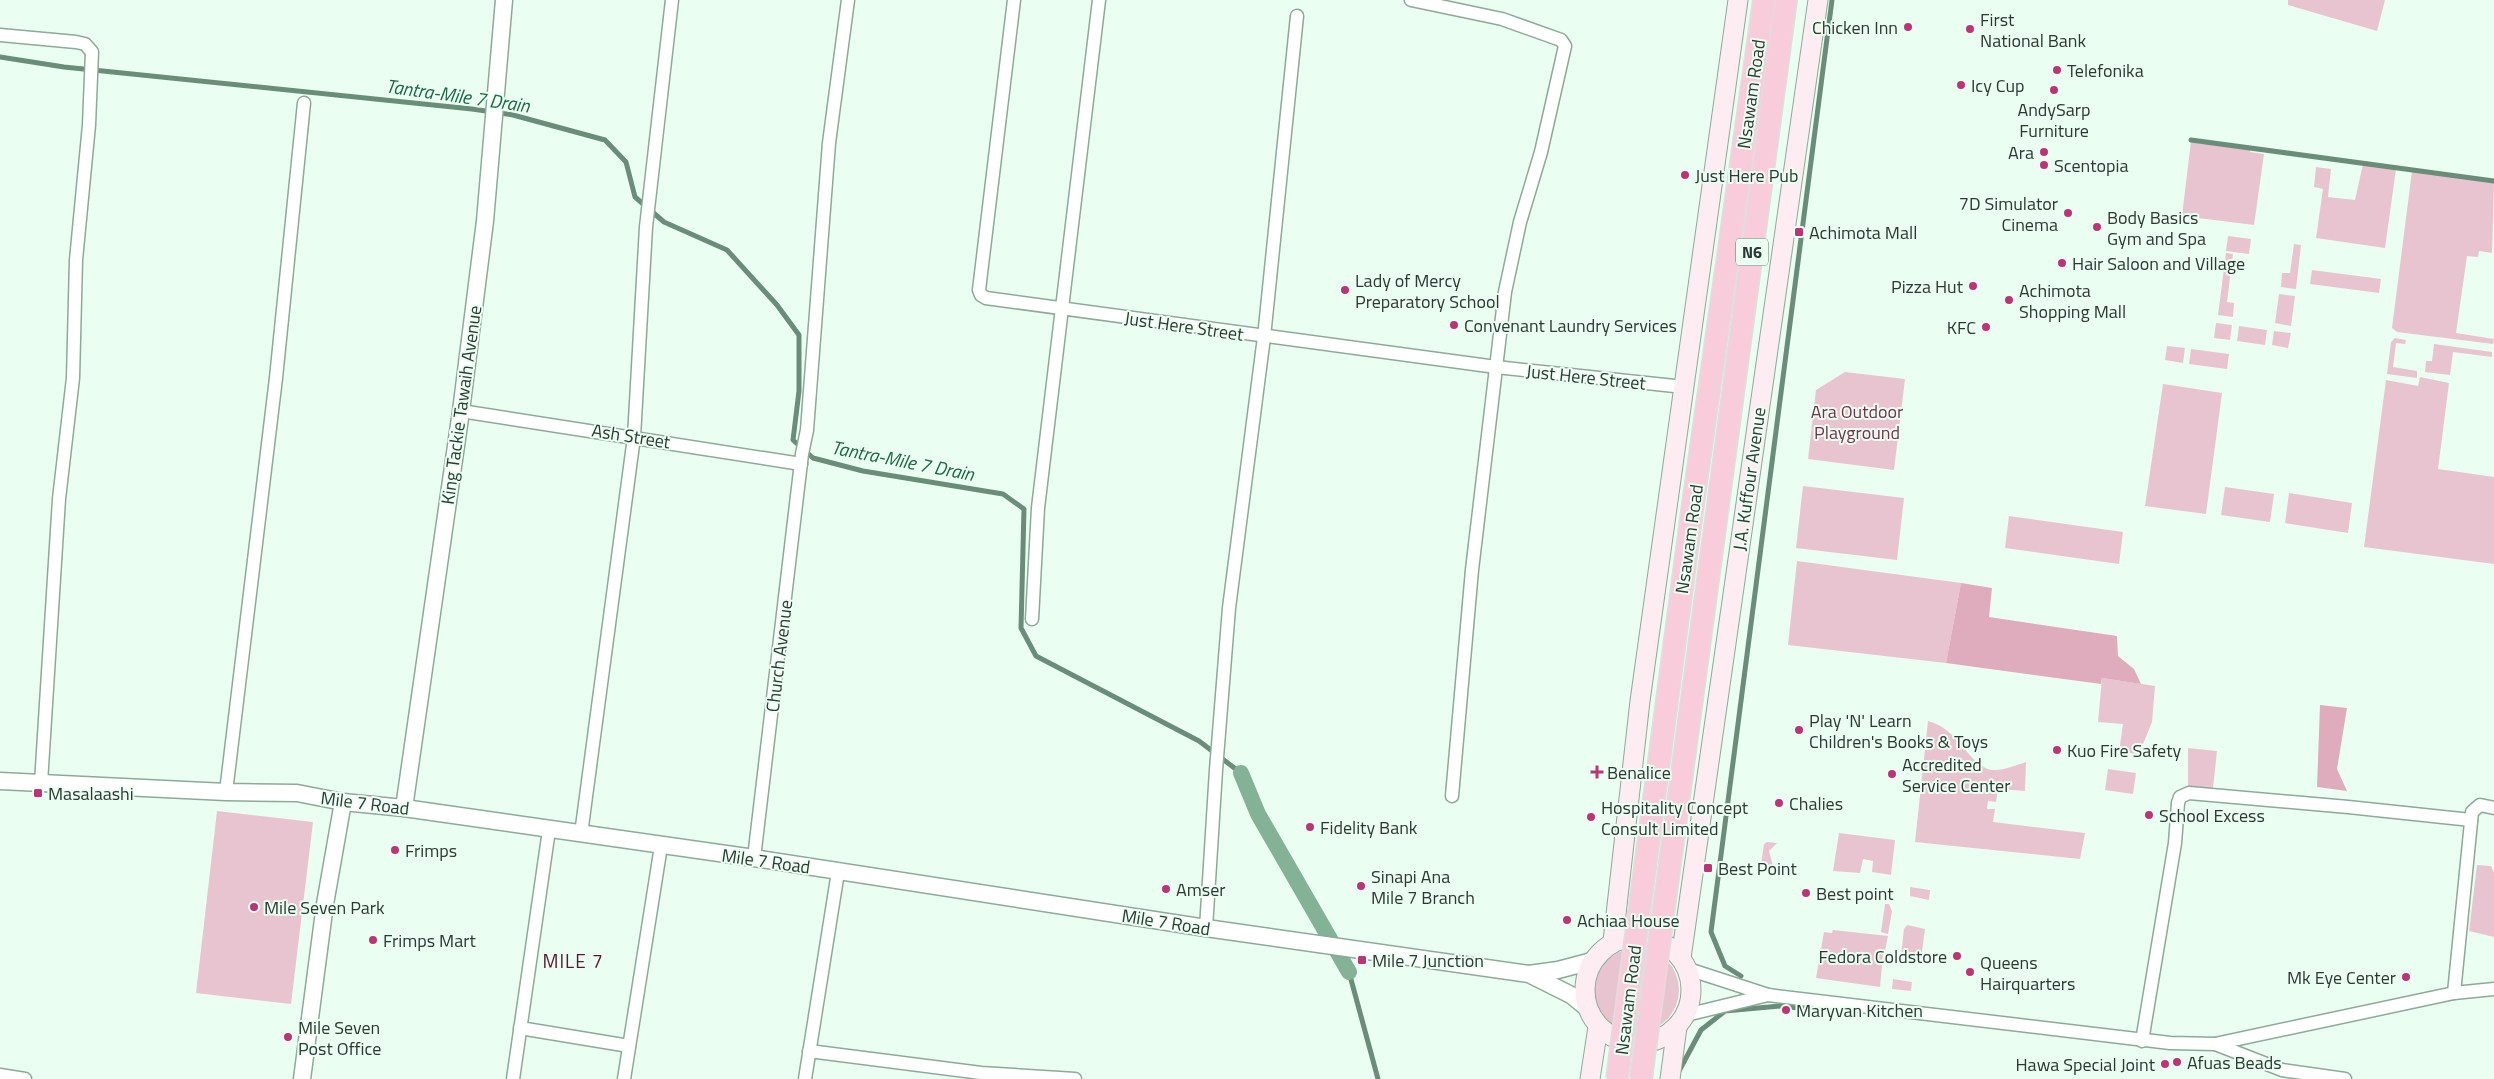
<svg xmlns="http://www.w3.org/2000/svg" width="2494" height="1079" font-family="'Titillium Web',sans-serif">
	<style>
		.green { fill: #e7c4d0 }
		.forest { fill: #dfacbe }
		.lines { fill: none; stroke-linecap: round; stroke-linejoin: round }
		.stream { stroke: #698d78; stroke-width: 5 }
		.canal { stroke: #83b297; stroke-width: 16 }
		.minor-casing { stroke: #8da998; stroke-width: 15 }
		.tertiary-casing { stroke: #8da998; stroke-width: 19 }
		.secondary-casing { stroke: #8da998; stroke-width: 21 }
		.trunk-casing { stroke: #dddfde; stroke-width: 24 }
		.minor { stroke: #fff; stroke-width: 12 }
		.tertiary { stroke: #fff; stroke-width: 16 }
		.secondary { stroke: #fdecf2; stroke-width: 19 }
		.trunk { stroke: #f8ccdb; stroke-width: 21 }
		.trunk-bridge-casing { stroke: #dddfde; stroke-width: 24; stroke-linecap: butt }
		.trunk-bridge { stroke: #f8ccdb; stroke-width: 21 }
		.poi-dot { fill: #bb3474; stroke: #ebfef2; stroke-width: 2 }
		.labels { text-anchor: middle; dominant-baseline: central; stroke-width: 4; stroke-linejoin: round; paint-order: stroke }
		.shield { fill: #ebfef2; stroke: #65736b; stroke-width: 1 }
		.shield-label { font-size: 16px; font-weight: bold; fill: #2c3831 }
		.poi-label { font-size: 18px; fill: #2c3831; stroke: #ebfef2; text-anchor: start }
		.street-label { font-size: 18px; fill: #2c3831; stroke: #ebfef2 }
		.park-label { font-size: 18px; fill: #71334d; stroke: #ebfef2 }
		.water-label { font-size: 19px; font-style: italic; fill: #1a6744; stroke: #ebfef2 }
		.neighbourhood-label { font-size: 19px; letter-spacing: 1px; fill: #581735; stroke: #ebfef2 }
	</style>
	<rect width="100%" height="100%" fill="#ebfef2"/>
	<!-- green -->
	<g class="green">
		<polygon points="2288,0 2385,0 2377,31 2288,5"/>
		<polygon points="2191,141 2250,148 2250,152 2264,154 2254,225 2182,216"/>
		<polygon points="2363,164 2396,169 2385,248 2316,238 2323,189 2314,187 2316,167 2331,169 2328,197 2355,200"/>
		<polygon points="2412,171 2494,183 2492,253 2479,251 2478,257 2467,256 2456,333 2494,339 2493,344 2397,332 2392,328"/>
		<polygon points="2228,236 2251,239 2249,254 2226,251"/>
		<polygon points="2294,244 2301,245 2296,289 2281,287 2282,273 2290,273"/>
		<polygon points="2226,253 2233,254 2227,302 2234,303 2233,317 2218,315"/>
		<polygon points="2312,270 2381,279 2379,293 2310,284"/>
		<polygon points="2279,294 2295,296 2291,326 2275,323"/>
		<polygon points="2216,323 2232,325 2230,340 2214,338"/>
		<polygon points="2239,326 2267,330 2265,345 2237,341"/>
		<polygon points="2274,331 2291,333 2288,348 2272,345"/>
		<polygon points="2395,338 2406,340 2405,344 2396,343 2393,367 2417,371 2417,378 2387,374 2391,342"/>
		<polygon points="2434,344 2492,352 2492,357 2453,352 2450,375 2425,372 2426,361 2432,361"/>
		<polygon points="2167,346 2185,348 2183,363 2165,360"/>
		<polygon points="2191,349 2229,354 2227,369 2189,364"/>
		<polygon points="1845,372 1905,379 1894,470 1808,459 1816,390"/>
		<polygon points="2420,377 2449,383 2438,469 2494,477 2494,564 2364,547 2386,380 2418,386"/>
		<polygon points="2163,384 2222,393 2206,514 2145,506"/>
		<polygon points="1803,486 1904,498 1897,560 1796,548"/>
		<polygon points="2225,487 2274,494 2270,522 2221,515"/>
		<polygon points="2289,493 2352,503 2348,533 2285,523"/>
		<polygon points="2009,516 2123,532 2119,564 2005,548"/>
		<polygon points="1797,561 1961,583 1946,663 1788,645"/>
		<polygon points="2102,678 2155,686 2152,722 2139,754 2119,752 2123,724 2098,722"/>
		<path d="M1928,721C1960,729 1969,767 1992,770C2003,771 2016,765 2026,762L2025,791L1998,789L1996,802L1988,801L1987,809H1995L1993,822L2085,833L2080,859L1915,842Z"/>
		<polygon points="2188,748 2217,751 2213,788 2188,786"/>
		<polygon points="2108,769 2136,773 2133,794 2105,790"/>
		<polygon points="217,811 313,822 291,1004 196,993"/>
		<polygon points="1839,833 1895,840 1891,875 1872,872 1873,861 1863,859 1860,873 1833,871"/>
		<polygon points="1767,842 1777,843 1769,851 1773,866 1761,864 1764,844"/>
		<polygon points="2477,865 2491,866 2494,873 2494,937 2469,931"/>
		<polygon points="1910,887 1930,890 1929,900 1910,896"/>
		<polygon points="1885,904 1889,904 1892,911 1888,934 1881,932"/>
		<polygon points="1907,925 1925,929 1921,959 1903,957 1901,955 1904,929"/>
		<polygon points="1833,930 1888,936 1885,951 1883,954 1880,987 1816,978 1824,932 1832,933"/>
		<circle cx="1637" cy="990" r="42"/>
		<polygon points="1893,979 1912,982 1911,991 1892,989"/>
	</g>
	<!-- forest -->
	<g class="forest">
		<polygon points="1961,583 1992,588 1989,617 2117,636 2118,656 2134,669 2141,684 2102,678 2101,684 1946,663"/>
		<polygon points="2320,705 2347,708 2337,769 2347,791 2317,787"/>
	</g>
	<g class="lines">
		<!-- stream -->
		<g class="stream">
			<polyline points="0,57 64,67 472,109 513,115 605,140 626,162 635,197 664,222 727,250 777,305 799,335 799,391 793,440 813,458 863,471 1003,494 1024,509 1021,628 1036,656 1199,741 1241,773"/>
			<polyline points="2191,140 2494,181"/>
			<polyline points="1349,972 1378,1079"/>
			<polyline points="1741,976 1725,966 1711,932 1832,0"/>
			<polyline points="1679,1071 1701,1030 1725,1011 1780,1006 1808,1009"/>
		</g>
		<!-- canal -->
		<polyline class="canal" points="1241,773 1258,814 1349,972"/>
		<defs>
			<g id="minor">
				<polyline points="1014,0 979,290 981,295 986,298 1496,367 1684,387"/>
				<polyline points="1411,0 1502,19 1561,40 1565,46 1541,152 1520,222 1505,292 1472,570 1452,796"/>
				<polyline points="0,35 76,42 85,44 92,52 89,125 76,260 73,378 59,499 41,783"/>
				<polyline points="461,411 801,464"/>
				<polyline points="1032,619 1038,508 1099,0"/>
				<polyline points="226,792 276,378 304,103"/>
				<polyline points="581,834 634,437 646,227 672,0"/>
				<polyline points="754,858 802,454 807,430 829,143 848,0"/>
				<polyline points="1206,928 1216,770 1229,608 1264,337 1297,16"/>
				<polyline points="1688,969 1768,995 2170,1043 2215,1044 2454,993 2494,989"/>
				<polyline points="2454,993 2472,812 2480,805 2494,808"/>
				<polyline points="1686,1015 1768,995"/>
				<polyline points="520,1028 629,1046"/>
				<polyline points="2142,1041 2175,843 2178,803 2180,797 2189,793 2348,807 2471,820"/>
				<polyline points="2215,1044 2282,1070 2345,1079"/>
				<polyline points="809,1051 981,1073 1075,1079"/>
				<polyline points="0,1075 25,1079"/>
				<polyline points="513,1079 549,830"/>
				<polyline points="624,1079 661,846"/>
				<polyline points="805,1079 838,872"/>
			</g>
			<g id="tertiary">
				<polyline points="0,781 226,792 297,793 343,802 404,808 754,858 1206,928 1529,974 1571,995 1587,1008"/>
				<polyline points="404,808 461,411 485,221 504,0"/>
				<polyline points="1529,974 1558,970 1592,961"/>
				<polyline points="302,1079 325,904 343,802"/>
			</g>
			<g id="secondary">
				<circle cx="1638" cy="990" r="53"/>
				<polyline points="1613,941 1640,701 1738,0"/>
				<polyline points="1681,958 1818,0"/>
				<polyline points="1590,1079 1598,1027"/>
				<polyline points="1670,1079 1677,1027"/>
			</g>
			<g id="trunk">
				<polyline points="1693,504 1764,0"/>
				<polyline points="1718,505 1786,0"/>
			</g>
		</defs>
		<!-- minor casing -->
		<use href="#minor" class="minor-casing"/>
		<!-- tertiary casing -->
		<use href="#tertiary" class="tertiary-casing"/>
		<!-- secondary casing -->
		<use href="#secondary" class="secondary-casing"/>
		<!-- trunk casing -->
		<use href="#trunk" class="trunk-casing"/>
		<!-- minor -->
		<use href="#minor" class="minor"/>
		<!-- tertiary -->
		<use href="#tertiary" class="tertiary"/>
		<!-- secondary -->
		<use href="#secondary" class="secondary"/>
		<!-- trunk -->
		<use href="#trunk" class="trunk"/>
		<defs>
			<g id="trunk-bridge">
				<polyline points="1617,1079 1693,504"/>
				<polyline points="1641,1079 1718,505"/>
			</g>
		</defs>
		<!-- trunk-bridge casing -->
		<use href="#trunk-bridge" class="trunk-bridge-casing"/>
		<!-- trunk-bridge -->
		<use href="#trunk-bridge" class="trunk-bridge"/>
	</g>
	<!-- markers -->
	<g class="poi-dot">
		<circle cx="1908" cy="27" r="5"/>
		<circle cx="1970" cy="29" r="5"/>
		<circle cx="2057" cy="70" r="5"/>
		<circle cx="1961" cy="85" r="5"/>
		<circle cx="2054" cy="90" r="5"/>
		<circle cx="2044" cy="152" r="5"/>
		<circle cx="2044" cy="165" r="5"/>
		<circle cx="1685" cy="175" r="5"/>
		<circle cx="2068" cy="213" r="5"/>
		<circle cx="2097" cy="227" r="5"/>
		<rect x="1794" y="227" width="10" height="10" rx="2.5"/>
		<circle cx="2062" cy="263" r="5"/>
		<circle cx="1973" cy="286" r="5"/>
		<circle cx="1345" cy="290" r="5"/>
		<circle cx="2009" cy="300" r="5"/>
		<circle cx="1454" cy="325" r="5"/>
		<circle cx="1986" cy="327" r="5"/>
		<circle cx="1799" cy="730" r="5"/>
		<circle cx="2057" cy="750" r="5"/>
		<path d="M1594.5 764.5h5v5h5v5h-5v5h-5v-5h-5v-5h5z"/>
		<circle cx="1892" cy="774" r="5"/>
		<rect x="33" y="788" width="10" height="10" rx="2.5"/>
		<circle cx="1779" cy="803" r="5"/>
		<circle cx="2149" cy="815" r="5"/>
		<circle cx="1591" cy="817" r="5"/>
		<circle cx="1310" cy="827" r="5"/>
		<circle cx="395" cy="850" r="5"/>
		<rect x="1703" y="863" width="10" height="10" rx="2.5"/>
		<circle cx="1361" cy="886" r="5"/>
		<circle cx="1166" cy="889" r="5"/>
		<circle cx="1806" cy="893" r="5"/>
		<circle cx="254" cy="907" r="5"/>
		<circle cx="1567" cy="920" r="5"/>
		<circle cx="373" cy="940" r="5"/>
		<circle cx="1957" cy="956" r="5"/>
		<rect x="1357" y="955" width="10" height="10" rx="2.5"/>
		<circle cx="1970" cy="972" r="5"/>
		<circle cx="2406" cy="977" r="5"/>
		<circle cx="1786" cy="1010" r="5"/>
		<circle cx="288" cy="1037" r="5"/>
		<circle cx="2177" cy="1062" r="5"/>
		<circle cx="2165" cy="1064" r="5"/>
	</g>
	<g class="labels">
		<!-- shield labels -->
		<rect class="shield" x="1736" y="238.5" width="32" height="27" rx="4"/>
		<g class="shield-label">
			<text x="1752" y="252">N6</text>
		</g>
		<!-- poi labels -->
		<g class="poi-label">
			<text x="1980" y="19">First<tspan x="1980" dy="21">National Bank</tspan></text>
			<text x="1898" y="27" text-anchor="end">Chicken Inn</text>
			<text x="2067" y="70">Telefonika</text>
			<text x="1971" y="85">Icy Cup</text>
			<text x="2054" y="109" text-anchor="middle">AndySarp<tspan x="2054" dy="21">Furniture</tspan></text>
			<text x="2034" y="152" text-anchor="end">Ara</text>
			<text x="2054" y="165">Scentopia</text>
			<text x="1695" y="175">Just Here Pub</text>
			<text x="2058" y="203" text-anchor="end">7D Simulator<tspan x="2058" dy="21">Cinema</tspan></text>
			<text x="2107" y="217">Body Basics<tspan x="2107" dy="21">Gym and Spa</tspan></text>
			<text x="1809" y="232">Achimota Mall</text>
			<text x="2072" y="263">Hair Saloon and Village</text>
			<text x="1355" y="280">Lady of Mercy<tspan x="1355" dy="21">Preparatory School</tspan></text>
			<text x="1963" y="286" text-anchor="end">Pizza Hut</text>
			<text x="2019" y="290">Achimota<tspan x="2019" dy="21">Shopping Mall</tspan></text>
			<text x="1464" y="325">Convenant Laundry Services</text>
			<text x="1976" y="327" text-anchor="end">KFC</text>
			<text x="1809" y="720">Play 'N' Learn<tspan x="1809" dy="21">Children's Books &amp; Toys</tspan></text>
			<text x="2067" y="750">Kuo Fire Safety</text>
			<text x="1902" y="764">Accredited<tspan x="1902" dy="21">Service Center</tspan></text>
			<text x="1607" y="772">Benalice</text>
			<text x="48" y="793">Masalaashi</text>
			<text x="1789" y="803">Chalies</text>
			<text x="1601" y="807">Hospitality Concept<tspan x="1601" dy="21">Consult Limited</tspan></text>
			<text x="2159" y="815">School Excess</text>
			<text x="1320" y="827">Fidelity Bank</text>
			<text x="405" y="850">Frimps</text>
			<text x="1718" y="868">Best Point</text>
			<text x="1371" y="876">Sinapi Ana<tspan x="1371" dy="21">Mile 7 Branch</tspan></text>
			<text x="1176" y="889">Amser</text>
			<text x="1816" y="893">Best point</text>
			<text x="264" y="907">Mile Seven Park</text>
			<text x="1577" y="920">Achiaa House</text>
			<text x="383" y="940">Frimps Mart</text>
			<text x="1947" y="956" text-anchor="end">Fedora Coldstore</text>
			<text x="1372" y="960">Mile 7 Junction</text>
			<text x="1980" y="962">Queens<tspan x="1980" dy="21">Hairquarters</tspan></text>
			<text x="2396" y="977" text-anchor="end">Mk Eye Center</text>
			<text x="1796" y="1010">Maryvan Kitchen</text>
			<text x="298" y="1027">Mile Seven<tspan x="298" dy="21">Post Office</tspan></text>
			<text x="2187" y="1062">Afuas Beads</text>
			<text x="2155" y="1064" text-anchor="end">Hawa Special Joint</text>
		</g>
		<!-- street labels -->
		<g class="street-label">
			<text transform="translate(1751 94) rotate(-82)">Nsawam Road</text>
			<text transform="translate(1184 326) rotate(8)">Just Here Street</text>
			<text transform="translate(1586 377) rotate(6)">Just Here Street</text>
			<text transform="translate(461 405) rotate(-82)">King Tackie Tawaih Avenue</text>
			<text transform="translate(631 436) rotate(9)">Ash Street</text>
			<text transform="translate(1749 479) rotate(-82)">J.A. Kuffour Avenue</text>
			<text transform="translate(1689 539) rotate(-82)">Nsawam Road</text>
			<text transform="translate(779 656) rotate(-83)">Church Avenue</text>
			<text transform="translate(365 803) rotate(7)">Mile 7 Road</text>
			<text transform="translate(766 861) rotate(8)">Mile 7 Road</text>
			<text transform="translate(1166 922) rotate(9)">Mile 7 Road</text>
			<text transform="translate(1628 1000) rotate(-83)">Nsawam Road</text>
		</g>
		<!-- park labels -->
		<g class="park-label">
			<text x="1857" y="411">Ara Outdoor<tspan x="1857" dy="21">Playground</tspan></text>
		</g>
		<!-- water labels -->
		<g class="water-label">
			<text transform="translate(458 95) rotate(8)">Tantra-Mile 7 Drain</text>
			<text transform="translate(903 460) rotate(11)">Tantra-Mile 7 Drain</text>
		</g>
		<!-- neighbourhood labels -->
		<g class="neighbourhood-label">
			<text x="573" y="960">MILE 7</text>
		</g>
	</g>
</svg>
